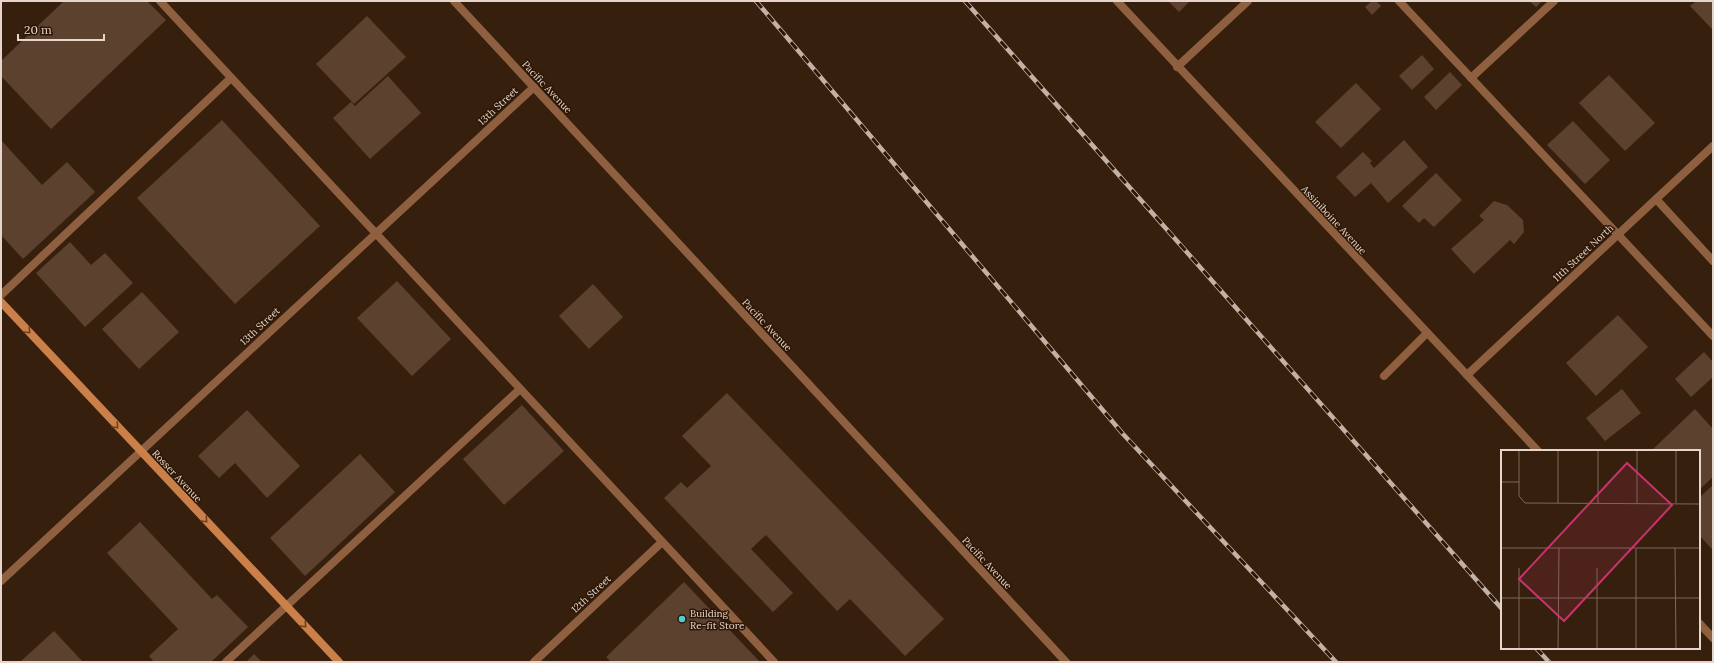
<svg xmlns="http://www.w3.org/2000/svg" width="1714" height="663" font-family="Lora,serif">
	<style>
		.building { fill: #5c412f }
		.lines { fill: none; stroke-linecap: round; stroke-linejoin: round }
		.lane { stroke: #8f6040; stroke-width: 8 }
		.street { stroke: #8f6040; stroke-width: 8 }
		.secondary { stroke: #cb804a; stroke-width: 8 }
		.rail-casing { stroke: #c3b1a5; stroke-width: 4.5 }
		.rail { stroke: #2c1605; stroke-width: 3; stroke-dasharray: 9; stroke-linecap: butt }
		.oneway { stroke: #6c4021 }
		.poi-dot { fill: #52cbd8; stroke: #2c1605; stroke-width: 1.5 }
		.labels { text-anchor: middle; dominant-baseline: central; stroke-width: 3; stroke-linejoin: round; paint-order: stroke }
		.street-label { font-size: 10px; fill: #e6d5cb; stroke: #2c1605 }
		.poi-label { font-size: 10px; fill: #e6d5cb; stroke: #2c1605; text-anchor: start }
		.inset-road { fill: none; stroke: #7d685a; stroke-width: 1 }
		.view { fill: #c7346c; fill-opacity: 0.15; stroke: #c7346c; stroke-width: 2 }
		.inset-edge { fill: none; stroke: #e6d5cb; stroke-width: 2 }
	</style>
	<rect width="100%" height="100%" fill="#371f0e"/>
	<!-- building -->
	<g class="building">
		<polygon points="64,1 147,1 166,20 51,129 1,76 1,61"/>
		<polygon points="1168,1 1190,1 1179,12"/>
		<polygon points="1372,1 1376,1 1381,6 1372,15 1365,7"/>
		<polygon points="1529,1 1542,1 1536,7"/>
		<polygon points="1696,1 1713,1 1713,30 1690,6"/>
		<polygon points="367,16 406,57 354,104 316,64"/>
		<polygon points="1422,55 1434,69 1412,90 1399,76"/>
		<polygon points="1450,72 1462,85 1436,110 1424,97"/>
		<polygon points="1609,75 1655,123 1625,151 1579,103"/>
		<polygon points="388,76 421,113 370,159 333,118 351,102 355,106"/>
		<polygon points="1356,83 1381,109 1341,148 1315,122"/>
		<polygon points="222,120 320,226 235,304 137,198"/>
		<polygon points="1573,121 1610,160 1585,184 1547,145"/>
		<polygon points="1,140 42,185 67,162 95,192 23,259 1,235"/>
		<polygon points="1404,140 1428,167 1388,203 1371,183 1355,197 1336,177 1363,152 1372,161 1370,163 1374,168"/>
		<polygon points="1436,173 1462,200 1434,227 1424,218 1419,223 1402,206"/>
		<polygon points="1494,201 1507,205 1523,220 1524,232 1514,244 1510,240 1474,274 1451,249 1484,220 1479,216"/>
		<polygon points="70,242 91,265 105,253 133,283 85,327 36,273"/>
		<polygon points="397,281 451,339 412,376 357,318"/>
		<polygon points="593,284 623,317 589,349 559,316"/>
		<polygon points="142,292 179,332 139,369 102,329"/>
		<polygon points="1618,315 1648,347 1596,396 1566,363"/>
		<polygon points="1704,352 1713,362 1713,377 1691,397 1675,379"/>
		<polygon points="1622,389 1641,413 1605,441 1586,418"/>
		<polygon points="727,393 944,619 905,656 850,599 837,611 766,535 751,549 793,593 773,612 664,498 681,482 687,488 711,466 682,436"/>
		<polygon points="522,405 564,451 504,505 463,459"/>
		<polygon points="1695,409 1713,429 1713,477 1699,490 1699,451 1651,451"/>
		<polygon points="247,410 300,466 267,498 235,463 219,478 198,456"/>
		<polygon points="360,454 395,492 305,576 270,538"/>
		<polygon points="1713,485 1713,550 1699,535 1699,498"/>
		<polygon points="140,522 212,599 217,595 248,627 211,662 154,662 149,656 178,629 107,553"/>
		<polygon points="684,582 760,662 611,662 606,657"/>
		<polygon points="54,631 83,662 20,662"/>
		<polygon points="254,654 262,662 246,662"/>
	</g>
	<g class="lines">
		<!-- lane -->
		<g class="lane">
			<polyline points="160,1 774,662"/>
			<polyline points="1399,1 1713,336"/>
			<polyline points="1471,78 1554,1"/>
			<polyline points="1656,199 1713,261"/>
			<polyline points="1,295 231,78"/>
			<polyline points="1384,376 1427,333"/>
			<polyline points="226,662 520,389"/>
		</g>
		<!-- street -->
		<g class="street">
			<polyline points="454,1 1066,662"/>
			<polyline points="1117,1 1538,451"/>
			<polyline points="1177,67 1248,1"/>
			<polyline points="1467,375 1713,146"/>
			<polyline points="1,581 534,87"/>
			<polyline points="1699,623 1713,638"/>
			<polyline points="534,662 662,542"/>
		</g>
		<!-- secondary -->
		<polyline class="secondary" points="1,302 339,662"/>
		<defs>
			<g id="rail">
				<polyline points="756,1 1123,434 1336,662"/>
				<polyline points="965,1 1502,609"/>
				<polyline points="1536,648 1549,662"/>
			</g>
		</defs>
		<!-- rail casing -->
		<use href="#rail" class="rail-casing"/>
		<!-- rail -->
		<use href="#rail" class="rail"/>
	</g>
	<!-- one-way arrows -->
	<defs><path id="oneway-chevron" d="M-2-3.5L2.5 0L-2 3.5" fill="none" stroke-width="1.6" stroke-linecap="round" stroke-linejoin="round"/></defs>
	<g class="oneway">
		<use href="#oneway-chevron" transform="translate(28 331) rotate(47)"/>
		<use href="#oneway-chevron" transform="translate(116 426) rotate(47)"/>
		<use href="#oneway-chevron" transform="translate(205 520) rotate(47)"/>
		<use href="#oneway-chevron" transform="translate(304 625) rotate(47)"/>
	</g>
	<!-- markers -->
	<circle class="poi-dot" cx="682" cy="619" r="4"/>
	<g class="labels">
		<!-- street labels -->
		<g class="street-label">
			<text transform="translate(547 87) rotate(47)">Pacific Avenue</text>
			<text transform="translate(498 106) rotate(-43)">13th Street</text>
			<text transform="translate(1334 220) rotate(47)">Assiniboine Avenue</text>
			<text transform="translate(1583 253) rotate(-43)">11th Street North</text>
			<text transform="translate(767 325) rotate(47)">Pacific Avenue</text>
			<text transform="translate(260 326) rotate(-43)">13th Street</text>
			<text transform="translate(177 476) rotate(47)">Rosser Avenue</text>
			<text transform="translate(987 563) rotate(47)">Pacific Avenue</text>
			<text transform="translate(591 594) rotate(-43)">12th Street</text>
		</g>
		<!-- poi labels -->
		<g class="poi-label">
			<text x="690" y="613">Building<tspan x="690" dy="12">Re-fit Store</tspan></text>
		</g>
	</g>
	<!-- overview -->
	<g transform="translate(1501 450)">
		<rect width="199" height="199" fill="#371f0e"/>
		<path class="inset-road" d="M18,0V46L24,53L199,54M57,0V53M136,0V54M175,0V53M0,32H18M97,54V0M0,98H199M174,98L175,199M135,99V199M18,118V199M96,118V199M0,148H199M57,199L58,98"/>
		<path class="view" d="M126,13L171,55L63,171L18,129Z"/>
		<rect width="199" height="199" class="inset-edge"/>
	</g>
	<!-- border -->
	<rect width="1714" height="663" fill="none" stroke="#e6d5cb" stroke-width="4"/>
	<!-- scale -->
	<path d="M18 34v6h86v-6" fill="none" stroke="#e6d5cb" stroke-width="2"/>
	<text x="24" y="34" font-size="12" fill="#e6d5cb" stroke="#2c1605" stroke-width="3" paint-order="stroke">20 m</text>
</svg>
